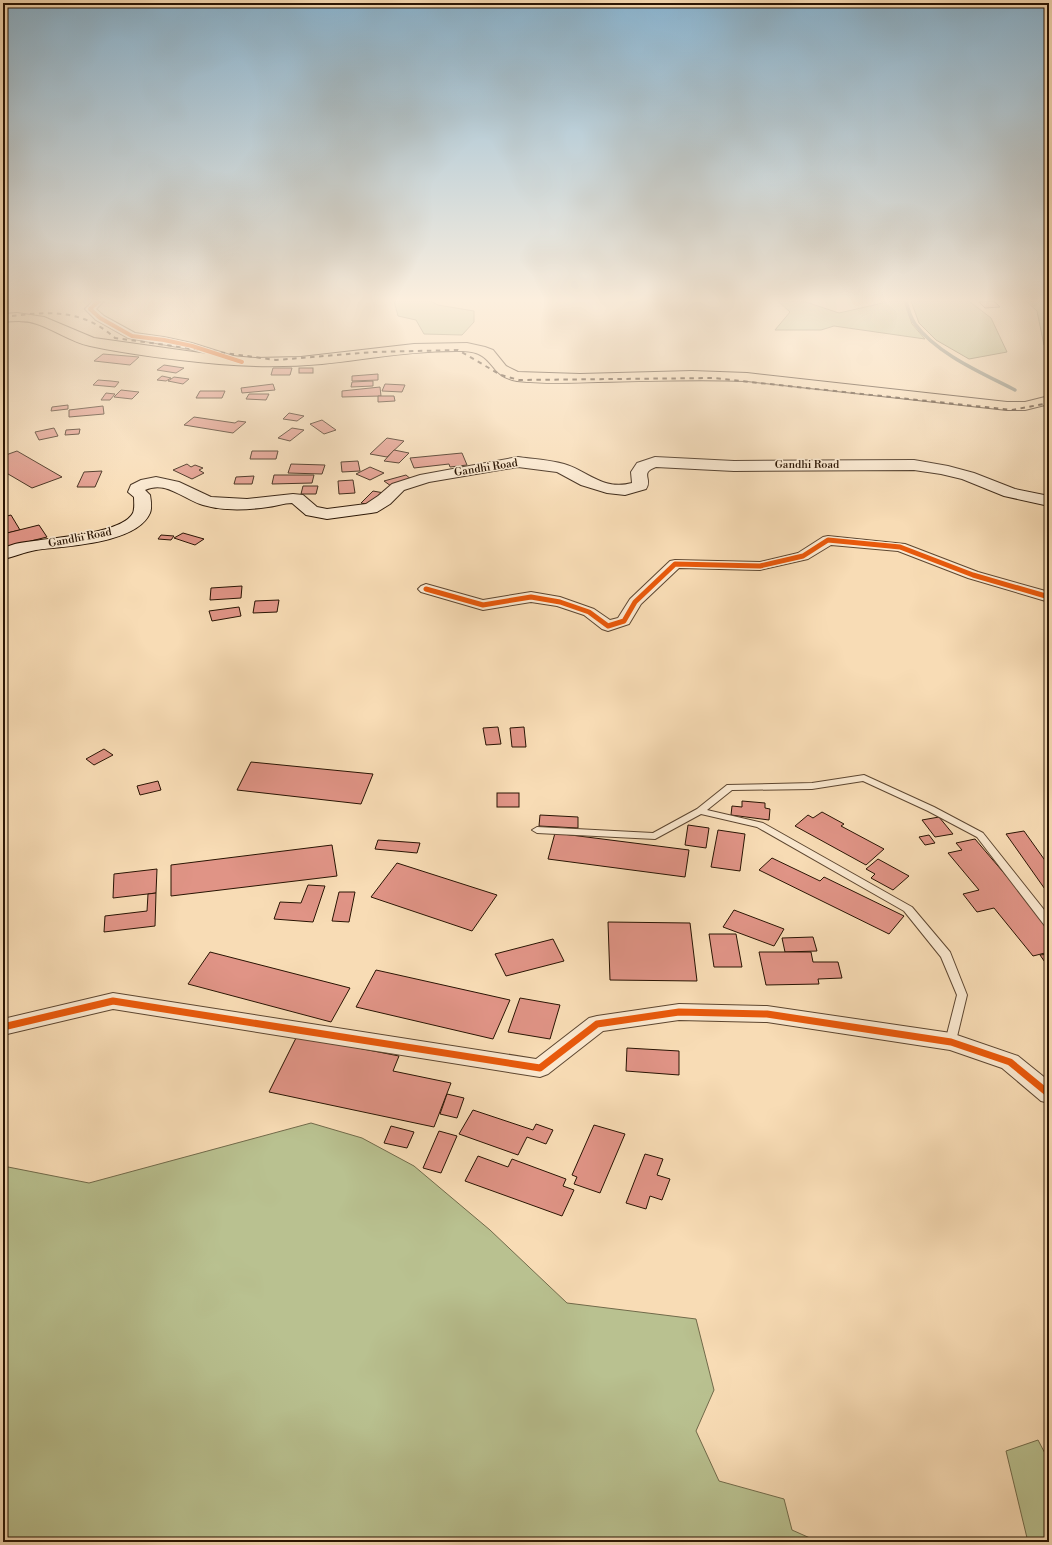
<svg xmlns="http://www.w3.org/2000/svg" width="1052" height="1545" font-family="'Libre Bodoni',serif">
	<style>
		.green { fill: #b9c190; stroke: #716a4a }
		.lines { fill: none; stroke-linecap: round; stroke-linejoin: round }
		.stream { stroke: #6f786d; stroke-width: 3.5 }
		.building { fill: #e09486; stroke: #291403 }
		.lane-casing { stroke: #5d4630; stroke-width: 2 }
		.street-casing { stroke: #5d4630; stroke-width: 2 }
		.secondary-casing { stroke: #291403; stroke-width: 2 }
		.highway-casing { stroke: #291403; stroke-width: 2 }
		.lane { fill: #fae8cf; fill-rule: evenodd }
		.street { fill: #fae8cf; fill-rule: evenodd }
		.secondary { fill: #fae8cf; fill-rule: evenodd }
		.highway { fill: #f8dcb5; fill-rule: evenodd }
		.rail { stroke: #291403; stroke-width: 2; stroke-dasharray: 4.5 4.5; stroke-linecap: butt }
		.cycleway-far2-casing { stroke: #fae8cf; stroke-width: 5.5 }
		.cycleway-far1-casing { stroke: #fae8cf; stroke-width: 7 }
		.cycleway-casing { stroke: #fae8cf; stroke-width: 10 }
		.cycleway-far2 { stroke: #e8590c; stroke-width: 4 }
		.cycleway-far1 { stroke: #e8590c; stroke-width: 5 }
		.cycleway { stroke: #e8590c; stroke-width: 7 }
		.labels { text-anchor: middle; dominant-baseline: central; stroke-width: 3; stroke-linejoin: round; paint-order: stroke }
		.far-street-label { font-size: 11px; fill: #291403; stroke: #fae8cf }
	</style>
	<rect width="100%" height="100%" fill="#f8dcb5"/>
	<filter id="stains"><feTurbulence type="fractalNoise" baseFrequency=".005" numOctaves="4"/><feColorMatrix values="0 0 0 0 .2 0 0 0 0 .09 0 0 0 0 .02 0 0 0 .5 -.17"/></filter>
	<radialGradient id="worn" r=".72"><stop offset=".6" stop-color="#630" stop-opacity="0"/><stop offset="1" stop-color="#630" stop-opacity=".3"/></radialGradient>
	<!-- green -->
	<g class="green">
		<polygon points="394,301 430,301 438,305 474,311 474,322 462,335 424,334 416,320 398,316"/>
		<polygon points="778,301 806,302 839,313 883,303 881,301 904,301 912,324 925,339 834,326 821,330 775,330 790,312"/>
		<polygon points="911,301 969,301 991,318 1007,352 969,359 936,340 919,323"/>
		<polygon points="1026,301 1049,301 1049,345 1044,345 1037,311"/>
		<polygon points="311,1123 362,1138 414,1166 490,1230 567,1303 696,1319 714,1390 696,1431 719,1481 784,1499 792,1530 819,1542 3,1542 3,1166 89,1183"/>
		<polygon points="1038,1440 1049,1461 1049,1542 1028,1542 1006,1451"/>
	</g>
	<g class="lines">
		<!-- stream -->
		<path class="stream" d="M906,301C908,309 910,317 915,324C937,354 982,373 1015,390"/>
	</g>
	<!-- building -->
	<g class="building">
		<polygon points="994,301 1000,307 985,308 979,302"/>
		<polygon points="103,354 139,357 130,365 94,361"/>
		<polygon points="164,365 184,368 176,373 157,370"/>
		<polygon points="273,368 292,368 290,375 271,375"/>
		<rect x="299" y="368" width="14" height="5"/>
		<polygon points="378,374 378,380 352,381 352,376"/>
		<polygon points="162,376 171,378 166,381 157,380"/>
		<polygon points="174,377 189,379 183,384 168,381"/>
		<polygon points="98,380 111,381 119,382 115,387 93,385"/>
		<polygon points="373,381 373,386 351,387 352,382"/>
		<polygon points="273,384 275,390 242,393 241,388"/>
		<polygon points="385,384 405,385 402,392 382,391"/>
		<polygon points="380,387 381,396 342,397 342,391"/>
		<polygon points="121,390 139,392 132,399 114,397"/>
		<polygon points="200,391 225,391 222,398 196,398"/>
		<polygon points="106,393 115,394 110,400 101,400"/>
		<polygon points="249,394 269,394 266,400 246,399"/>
		<polygon points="378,396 394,396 395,401 378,402"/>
		<polygon points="68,405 68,409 51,411 52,407"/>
		<polygon points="103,406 104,414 69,417 69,410"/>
		<polygon points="289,413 304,416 297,421 283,419"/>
		<polygon points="194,417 235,423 238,421 246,422 233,433 184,425"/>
		<polygon points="322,420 336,430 324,434 310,424"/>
		<polygon points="54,428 58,436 39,440 35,432"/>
		<polygon points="292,428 304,430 290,441 278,438"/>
		<polygon points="80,429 79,434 65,435 66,430"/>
		<polygon points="387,438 404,441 387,457 370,454"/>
		<polygon points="394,450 409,453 399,463 384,461"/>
		<polygon points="17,451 62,477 32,488 3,471 3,456"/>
		<polygon points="252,451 278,451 276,459 250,459"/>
		<polygon points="462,453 467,465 450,467 449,464 414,468 410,458"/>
		<polygon points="358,461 360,471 342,472 341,462"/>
		<polygon points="187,464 191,467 195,465 203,468 199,470 204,473 192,479 173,470"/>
		<polygon points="291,464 325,465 322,474 288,473"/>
		<polygon points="370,467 384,473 370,480 356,474"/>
		<polygon points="102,471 95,487 77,487 84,472"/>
		<polygon points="274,475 314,475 312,483 272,484"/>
		<polygon points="406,475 412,480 391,486 384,481"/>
		<polygon points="254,476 252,484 234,484 236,477"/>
		<polygon points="353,480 355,493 339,494 338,481"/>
		<polygon points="303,486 318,486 316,494 301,494"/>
		<polygon points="373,491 384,493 371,505 361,503"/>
		<polygon points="11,515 20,530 3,534 3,517"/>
		<polygon points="39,525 47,537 3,548 3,534"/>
		<polygon points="183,533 204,539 195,545 174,538"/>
		<polygon points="161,535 174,536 171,540 158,539"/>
		<polygon points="242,586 241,598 210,600 211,588"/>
		<polygon points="279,600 277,612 253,613 255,601"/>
		<polygon points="239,607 241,616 212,621 209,611"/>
		<polygon points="498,727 501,744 486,745 483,728"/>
		<polygon points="524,727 526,747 512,747 510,728"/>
		<polygon points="104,749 113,755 94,765 86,759"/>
		<polygon points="251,762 373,774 361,804 237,790"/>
		<polygon points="158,781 161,790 140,795 137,786"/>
		<rect x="497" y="793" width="22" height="14"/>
		<polygon points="742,801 765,803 765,808 770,809 769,820 731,815 732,806 742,807"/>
		<polygon points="822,812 844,824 841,826 884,849 866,865 795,826 808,815 813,818"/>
		<polygon points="540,815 578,817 578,828 539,826"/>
		<polygon points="939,817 953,834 935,837 922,820"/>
		<polygon points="688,825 709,828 706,848 685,845"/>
		<polygon points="718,830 745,834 740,871 711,867"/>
		<polygon points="1024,831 1049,866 1049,892 1047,892 1006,834"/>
		<polygon points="555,833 689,850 685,877 548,859"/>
		<polygon points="929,835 935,843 925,845 919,837"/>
		<polygon points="975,839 1049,926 1049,952 1033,956 994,908 977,912 963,894 979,890 948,853 962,850 956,843"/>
		<polygon points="378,840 420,843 417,853 375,849"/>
		<polygon points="332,845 337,876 171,896 171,865"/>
		<polygon points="772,858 820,881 824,877 904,916 889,934 759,870"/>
		<polygon points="878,859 909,876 893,890 871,878 875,874 866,869"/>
		<polygon points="397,863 497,895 472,931 371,897"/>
		<polygon points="157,869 156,893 113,898 114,874"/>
		<polygon points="308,885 325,886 313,922 274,919 280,902 301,903"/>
		<polygon points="339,892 355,892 349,922 332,921"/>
		<polygon points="156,893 155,926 104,932 105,916 147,911 148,894"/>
		<polygon points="734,910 784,929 774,946 723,927"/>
		<polygon points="608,922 690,923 697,981 610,980"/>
		<polygon points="709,934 736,934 742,967 714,967"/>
		<polygon points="813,937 817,951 785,952 782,938"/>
		<polygon points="553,939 564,961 506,976 495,954"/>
		<polygon points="210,952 350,988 331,1022 188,984"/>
		<polygon points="759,952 811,952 813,962 838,962 842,978 818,979 819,984 766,985"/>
		<polygon points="1049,954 1049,968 1040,955"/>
		<polygon points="376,970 510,1000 493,1039 356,1007"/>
		<polygon points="520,998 560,1005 550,1039 508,1032"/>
		<polygon points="297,1036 399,1056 393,1071 451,1083 434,1127 269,1092"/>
		<polygon points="627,1048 679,1051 679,1075 626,1071"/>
		<polygon points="447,1094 464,1098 457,1118 440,1114"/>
		<polygon points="473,1110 533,1130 536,1124 553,1130 546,1144 527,1137 518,1155 459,1134"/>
		<polygon points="594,1125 625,1134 600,1193 574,1184 577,1177 572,1175"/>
		<polygon points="391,1126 414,1132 407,1148 384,1143"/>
		<polygon points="439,1131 457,1136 441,1173 423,1168"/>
		<polygon points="645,1154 663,1159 657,1175 670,1179 662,1200 650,1196 646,1209 626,1203"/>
		<polygon points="478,1156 508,1167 512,1159 566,1179 563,1186 574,1190 562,1216 465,1181"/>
	</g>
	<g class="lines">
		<defs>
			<polygon id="lane" points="864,775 934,807 983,833 1049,916 1049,927 1045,926 977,837 928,811 863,781 812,789 732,790 707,810 763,823 912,907 950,952 967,995 955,1045 951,1046 947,1045 945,1042 957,995 941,957 904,911 757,827 701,814 655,839 537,833 532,830 537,827 653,833 697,809 727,785 812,783"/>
			<g id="street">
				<polygon points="93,301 104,301 96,309 104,316 135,333 164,337 192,343 246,360 248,362 246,364 242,365 189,349 128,338 96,320 85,309"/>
				<polygon points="828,536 905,544 978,572 1049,592 1049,602 968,578 898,551 831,545 808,559 760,570 679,568 641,604 629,624 608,631 602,629 584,615 557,606 531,602 483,610 421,592 418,589 421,586 426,584 483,600 531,592 560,597 594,609 610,620 618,618 630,599 670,561 675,560 760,562 798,553 823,537"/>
				<polygon points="113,993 536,1059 589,1018 597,1016 679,1004 767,1006 951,1033 1018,1056 1049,1081 1049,1103 1041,1101 1002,1068 950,1050 767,1022 679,1020 603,1031 548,1074 540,1077 113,1009 3,1035 3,1019"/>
			</g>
			<path id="secondary" d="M518,457C533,459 550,460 564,464C588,471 603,491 632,483L631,472L637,463L655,457L734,461L914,460L948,466L974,473L1015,489L1049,496V506L1004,496L962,479L941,474L914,470L734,471L656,467C639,473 653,479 646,489L625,495L607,493L581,485L557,472L518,467L429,482L404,490L390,504L377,512L371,513L327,519L306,515L292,503C284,503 276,506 268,507C247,510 223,511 203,505C183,499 166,480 145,490L150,495C151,501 152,508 150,513C137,544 64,546 36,550C24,552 14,557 3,559V548L15,544C40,538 121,536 133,513C135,508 134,502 134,497L128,492L131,485L141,480L156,477L179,482L211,497L247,499L293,494L303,495L317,507L327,509L366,504L378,496L392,484L420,475Z"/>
			<path id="highway" d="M17,313L44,317L94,338L208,354L255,358L301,357L414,344L467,343L485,347L493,350L506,366L518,372L580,374L692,371L747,373L1007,402H1025L1049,396V404L1025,410H1007L747,381C697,379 648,381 598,382C571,383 543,384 517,381C487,376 496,352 463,351C416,350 369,359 322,364C288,367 253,367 219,364C176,360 132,355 90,346C71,342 55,330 37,324C26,320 15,321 3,322V314Z"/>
		</defs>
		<!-- lane casing -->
		<use href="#lane" class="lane-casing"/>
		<!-- street casing -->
		<use href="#street" class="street-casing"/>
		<!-- secondary casing -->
		<use href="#secondary" class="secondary-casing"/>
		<!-- highway casing -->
		<use href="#highway" class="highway-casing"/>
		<!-- lane -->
		<use href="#lane" class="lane"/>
		<!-- street -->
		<use href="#street" class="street"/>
		<!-- secondary -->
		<use href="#secondary" class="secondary"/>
		<!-- highway -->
		<use href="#highway" class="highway"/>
		<!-- rail -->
		<path class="rail" d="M3,317C46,312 80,307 115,338L276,360L373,352L458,350L501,375L519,380L713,378L1012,410L1049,403"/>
		<defs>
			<polyline id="cycleway-far2" points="99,301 90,309 100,318 132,336 164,340 192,346 242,362"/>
			<polyline id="cycleway-far1" points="426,589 483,605 531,597 560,602 589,612 608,626 624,621 635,602 675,564 760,566 803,556 828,540 900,547 973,575 1049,597"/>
			<polyline id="cycleway" points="3,1027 113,1001 540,1068 597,1024 679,1012 767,1014 951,1042 1010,1062 1049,1094"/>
		</defs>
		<!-- cycleway-far2 casing -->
		<use href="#cycleway-far2" class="cycleway-far2-casing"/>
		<!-- cycleway-far1 casing -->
		<use href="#cycleway-far1" class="cycleway-far1-casing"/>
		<!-- cycleway casing -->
		<use href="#cycleway" class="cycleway-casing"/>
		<!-- cycleway-far2 -->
		<use href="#cycleway-far2" class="cycleway-far2"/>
		<!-- cycleway-far1 -->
		<use href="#cycleway-far1" class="cycleway-far1"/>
		<!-- cycleway -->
		<use href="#cycleway" class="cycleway"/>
	</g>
	<!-- sky -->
	<linearGradient id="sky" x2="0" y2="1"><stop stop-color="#8ab6d3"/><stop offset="0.58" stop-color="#fcefde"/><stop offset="1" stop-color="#fcefde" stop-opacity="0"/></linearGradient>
	<rect width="1052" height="518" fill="url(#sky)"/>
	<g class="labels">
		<!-- far-street labels -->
		<g class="far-street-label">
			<text x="807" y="465">Gandhi Road</text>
			<text transform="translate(486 468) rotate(-9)">Gandhi Road</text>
			<text transform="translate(80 538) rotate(-11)">Gandhi Road</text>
		</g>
	</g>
	<!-- margin -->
	<rect width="1052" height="1545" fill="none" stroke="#f8dcb5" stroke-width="16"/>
	<rect x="4" y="4" width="1044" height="1537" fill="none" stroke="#291403" stroke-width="2"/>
	<rect x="8" y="8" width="1036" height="1529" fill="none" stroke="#291403"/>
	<rect width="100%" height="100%" filter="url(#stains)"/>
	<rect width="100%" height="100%" fill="url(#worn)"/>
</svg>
